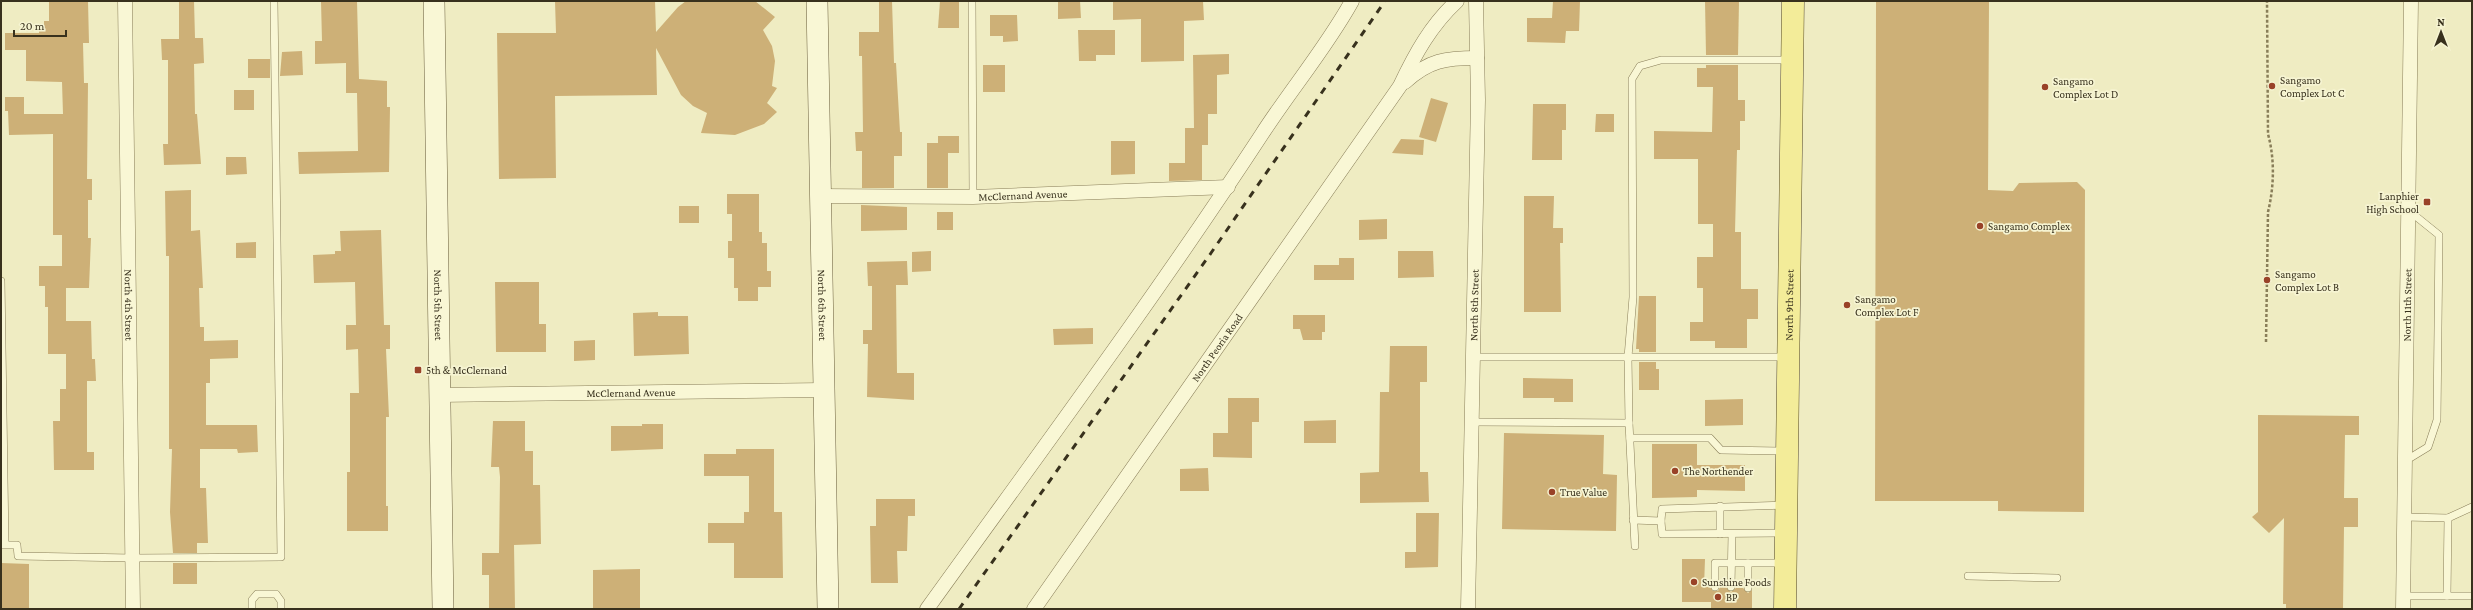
<svg xmlns="http://www.w3.org/2000/svg" width="2473" height="610" font-family="'Crimson Pro',serif">
	<style>
		.building { fill: #cdb077 }
		.lines { fill: none; stroke-linecap: round; stroke-linejoin: round }
		.lane-casing { stroke: #897e59; stroke-width: 8 }
		.street-casing { stroke: #897e59; stroke-width: 15 }
		.secondary-casing { stroke: #6a5e3c; stroke-width: 22 }
		.primary-casing { stroke: #564a2d; stroke-width: 23 }
		.path { stroke: #897e59; stroke-width: 2.5; stroke-dasharray: 3 2; stroke-linecap: butt }
		.lane { stroke: #f9f7d5; stroke-width: 7 }
		.street { stroke: #f9f7d5; stroke-width: 14 }
		.secondary { stroke: #f9f7d5; stroke-width: 21 }
		.primary { stroke: #f3ec99; stroke-width: 22 }
		.rail { stroke: #38311d; stroke-width: 3; stroke-dasharray: 7 7; stroke-linecap: butt }
		.poi-dot { fill: #994228; stroke: #f6f4d2; stroke-width: 1.5 }
		.labels { text-anchor: middle; dominant-baseline: central; stroke-width: 3.5; stroke-linejoin: round; paint-order: stroke }
		.poi-label { font-size: 11px; fill: #38311d; stroke: #f6f4d2; text-anchor: start }
		.street-label { font-size: 11px; fill: #38311d; stroke: #f6f4d2 }
	</style>
	<rect width="100%" height="100%" fill="#efecc2"/>
	<!-- building -->
	<g class="building">
		<polygon points="49,1 88,1 89,43 83,43 84,83 88,83 87,179 92,179 92,200 88,200 88,238 91,238 89,288 66,288 66,321 91,321 92,359 95,359 96,381 87,381 87,452 94,452 94,470 54,470 53,421 60,421 60,389 66,389 66,354 48,354 48,307 45,307 45,286 39,286 39,266 62,266 62,235 53,235 53,134 9,135 8,111 5,111 5,97 24,97 24,114 63,114 62,82 26,81 26,50 5,50 5,33 39,33 39,31 44,31 44,21 49,21"/>
		<polygon points="179,1 194,1 195,38 203,38 204,63 194,64 195,114 197,114 201,164 164,165 163,144 168,144 168,60 162,60 161,39 179,39"/>
		<polygon points="321,1 357,1 359,79 387,81 387,107 390,107 389,172 299,174 298,152 358,151 357,93 346,93 346,63 315,64 315,41 322,41"/>
		<polygon points="555,1 655,1 656,32 678,7 686,1 755,1 775,17 763,30 772,46 775,61 772,86 777,88 767,103 777,112 764,124 735,135 701,133 707,113 693,106 681,95 656,48 657,95 555,96 556,178 499,179 497,33 556,33"/>
		<polygon points="879,1 892,1 894,63 896,63 900,132 902,132 902,156 894,156 894,188 862,188 862,151 856,151 855,132 863,132 862,56 859,56 859,32 879,32"/>
		<polygon points="940,1 959,1 959,28 938,28"/>
		<polygon points="1058,1 1080,1 1081,18 1058,19"/>
		<polygon points="1113,1 1203,1 1204,20 1184,21 1184,61 1141,62 1141,19 1113,20"/>
		<polygon points="1553,1 1580,1 1579,31 1566,31 1565,43 1527,42 1527,18 1552,18"/>
		<polygon points="1705,1 1739,1 1738,55 1706,55"/>
		<polygon points="1989,1 1988,190 2013,191 2019,183 2077,182 2085,190 2084,512 1998,511 1998,501 1875,501 1876,2"/>
		<polygon points="990,15 1017,15 1018,41 1003,42 1003,36 990,36"/>
		<polygon points="1078,30 1115,30 1115,55 1096,55 1096,61 1079,61"/>
		<polygon points="302,51 303,75 280,76 282,52"/>
		<polygon points="1229,54 1229,74 1217,75 1217,114 1208,114 1208,145 1202,145 1202,180 1169,181 1169,163 1185,163 1185,128 1194,128 1193,55"/>
		<rect x="248" y="59" width="22" height="19"/>
		<rect x="983" y="65" width="22" height="27"/>
		<polygon points="1706,65 1738,65 1738,100 1745,100 1745,121 1740,121 1740,150 1737,150 1735,232 1741,232 1741,289 1758,289 1758,319 1747,319 1747,348 1715,348 1715,341 1690,341 1690,322 1703,322 1703,288 1697,288 1697,257 1713,257 1713,224 1698,224 1698,159 1654,159 1654,131 1712,132 1713,87 1697,87 1697,68 1706,68"/>
		<rect x="234" y="90" width="20" height="20"/>
		<polygon points="1431,98 1448,103 1436,142 1419,137"/>
		<polygon points="1533,104 1566,104 1566,130 1562,130 1562,160 1532,160"/>
		<polygon points="1596,114 1614,114 1614,132 1595,132"/>
		<polygon points="938,136 959,136 959,153 948,153 948,188 927,188 927,143 938,143"/>
		<polygon points="1401,139 1424,140 1423,155 1392,153"/>
		<polygon points="1111,141 1135,141 1135,174 1111,175"/>
		<polygon points="226,157 246,157 247,174 226,175"/>
		<polygon points="191,190 191,231 200,230 203,288 199,288 200,327 204,327 204,341 238,340 238,358 210,359 210,383 206,383 206,425 257,425 258,452 238,453 237,449 200,449 200,488 206,488 208,543 197,543 197,553 173,553 170,512 172,449 169,449 169,256 166,256 165,191"/>
		<polygon points="727,194 759,194 759,232 762,232 762,243 767,243 767,271 771,271 771,287 758,287 758,301 738,301 738,288 734,288 734,258 728,258 728,241 732,241 732,214 727,214"/>
		<polygon points="1524,196 1554,196 1553,228 1563,228 1563,243 1560,243 1561,312 1524,312"/>
		<polygon points="861,205 907,207 907,230 861,231"/>
		<rect x="679" y="206" width="20" height="17"/>
		<rect x="937" y="212" width="16" height="18"/>
		<polygon points="1387,219 1387,239 1359,240 1359,220"/>
		<polygon points="381,230 384,325 390,325 390,349 386,349 389,417 386,417 386,506 388,506 388,531 347,531 347,472 350,472 350,393 359,393 358,349 346,350 346,325 356,325 355,282 314,283 313,255 335,254 335,251 341,251 340,231"/>
		<polygon points="256,242 256,258 236,258 236,243"/>
		<polygon points="931,251 931,271 912,272 912,252"/>
		<polygon points="1398,251 1433,251 1434,277 1398,278"/>
		<polygon points="1339,258 1354,258 1354,280 1314,280 1314,265 1339,265"/>
		<polygon points="907,261 908,285 896,285 897,373 914,373 914,400 867,397 868,344 863,344 863,330 872,330 872,286 868,286 867,262"/>
		<polygon points="495,282 539,282 539,324 546,324 546,352 496,352"/>
		<polygon points="1639,296 1656,296 1656,352 1639,352 1639,349 1636,349"/>
		<polygon points="658,312 658,316 688,316 689,354 634,356 633,313"/>
		<polygon points="1293,315 1325,315 1325,332 1322,332 1322,340 1303,340 1300,329 1293,329"/>
		<polygon points="1093,328 1093,344 1054,345 1053,329"/>
		<polygon points="595,340 595,360 574,361 574,341"/>
		<polygon points="1390,346 1427,346 1427,382 1420,382 1420,472 1428,472 1429,502 1360,503 1360,473 1379,472 1380,392 1389,392"/>
		<polygon points="1639,362 1656,362 1656,369 1659,369 1659,390 1639,390"/>
		<polygon points="1523,378 1573,379 1573,402 1554,402 1554,398 1523,398"/>
		<polygon points="1228,398 1259,398 1259,422 1252,422 1252,458 1213,457 1213,433 1228,433"/>
		<polygon points="1743,399 1743,425 1705,426 1705,400"/>
		<polygon points="2258,415 2359,416 2359,435 2345,435 2344,498 2358,498 2358,527 2344,527 2343,609 2286,609 2286,604 2283,604 2284,518 2269,533 2252,517 2258,512"/>
		<polygon points="1336,420 1336,443 1304,443 1304,421"/>
		<polygon points="493,421 525,421 525,451 533,451 533,485 540,485 541,544 514,545 515,609 489,609 489,575 482,575 482,553 499,553 500,477 499,467 491,467"/>
		<polygon points="642,424 663,424 663,449 611,451 611,426 642,426"/>
		<polygon points="1504,433 1604,435 1603,474 1617,475 1616,531 1502,529"/>
		<polygon points="1652,444 1697,444 1697,465 1745,465 1745,491 1697,490 1697,497 1652,498"/>
		<polygon points="736,449 774,449 774,512 782,512 783,578 734,578 734,543 708,543 708,523 744,523 744,512 749,512 749,476 704,476 704,454 736,454"/>
		<polygon points="1208,468 1209,491 1180,491 1180,469"/>
		<polygon points="876,499 915,499 915,516 908,516 907,551 897,551 898,583 871,583 870,526 876,526"/>
		<polygon points="1416,513 1439,513 1438,567 1405,568 1405,552 1416,552"/>
		<polygon points="1682,559 1705,559 1704,587 1710,587 1713,591 1718,591 1720,587 1726,587 1731,592 1736,588 1743,588 1748,593 1752,590 1752,609 1711,609 1711,602 1682,602"/>
		<polygon points="1,563 29,564 29,609 1,609"/>
		<rect x="173" y="563" width="24" height="21"/>
		<polygon points="640,569 640,609 593,609 593,570"/>
	</g>
	<g class="lines">
		<defs>
			<g id="lane">
				<polyline points="972,1 973,197"/>
				<polyline points="1,281 5,544"/>
				<polyline points="1474,357 1786,357"/>
				<polyline points="1472,422 1629,423 1628,357 1633,297 1632,79 1640,66 1661,60 1789,60"/>
				<polyline points="1629,423 1635,546"/>
				<polyline points="1630,438 1710,438 1721,450 1786,451"/>
				<polyline points="2405,461 2428,447 2437,420 2439,235 2408,210"/>
				<polyline points="1720,506 1720,534"/>
				<polyline points="2404,517 2448,518 2472,507"/>
				<polyline points="1633,520 1661,521 1662,509 1784,505"/>
				<polyline points="1661,521 1662,534 1783,533"/>
				<polyline points="1,545 17,545 18,556 132,558 281,557 274,1"/>
				<polyline points="1968,576 2057,578"/>
				<polyline points="1715,587 1715,563 1784,563"/>
				<polyline points="1731,587 1732,534"/>
				<polyline points="1748,588 1748,563"/>
				<polyline points="2403,596 2472,596"/>
				<polyline points="2447,596 2448,518"/>
				<polyline points="252,609 252,600 257,594 276,594 281,601 281,609"/>
			</g>
			<g id="street">
				<path id="s1" d="M125,1L133,609"/>
				<path d="M1405,82C1429,60 1446,58 1477,58"/>
				<path id="s2" d="M819,196L973,197L1228,187"/>
				<path id="s3" d="M439,395L823,390"/>
				<path d="M927,609C1040,452 1156,296 1262,134C1291,89 1326,48 1352,1"/>
				<path id="s4" d="M1034,609L1400,86C1415,54 1431,25 1457,1"/>
				<path id="s5" d="M1468,609L1478,100L1476,1"/>
				<path id="s6" d="M2403,609L2411,1"/>
			</g>
			<g id="secondary">
				<path id="s7" d="M434,1L443,609"/>
				<path id="s8" d="M817,1L828,609"/>
			</g>
			<g id="primary">
				<path id="s9" d="M1785,609L1793,1"/>
			</g>
		</defs>
		<!-- lane casing -->
		<use href="#lane" class="lane-casing"/>
		<!-- street casing -->
		<use href="#street" class="street-casing"/>
		<!-- secondary casing -->
		<use href="#secondary" class="secondary-casing"/>
		<!-- primary casing -->
		<use href="#primary" class="primary-casing"/>
		<!-- path -->
		<path class="path" d="M2266,342L2268,212C2274,187 2275,160 2268,134L2267,1"/>
		<!-- lane -->
		<use href="#lane" class="lane"/>
		<!-- street -->
		<use href="#street" class="street"/>
		<!-- secondary -->
		<use href="#secondary" class="secondary"/>
		<!-- primary -->
		<use href="#primary" class="primary"/>
		<!-- rail -->
		<polyline class="rail" points="959,609 1211,253 1385,1"/>
	</g>
	<!-- markers -->
	<g class="poi-dot">
		<circle cx="2272" cy="86" r="4"/>
		<circle cx="2045" cy="87" r="4"/>
		<rect x="2423" y="198" width="8" height="8" rx="2"/>
		<circle cx="1980" cy="226" r="4"/>
		<circle cx="2267" cy="280" r="4"/>
		<circle cx="1847" cy="305" r="4"/>
		<rect x="414" y="366" width="8" height="8" rx="2"/>
		<circle cx="1675" cy="471" r="4"/>
		<circle cx="1552" cy="492" r="4"/>
		<circle cx="1694" cy="582" r="4"/>
		<circle cx="1718" cy="597" r="4"/>
	</g>
	<g class="labels">
		<!-- poi labels -->
		<g class="poi-label">
			<text x="2280" y="80">Sangamo<tspan x="2280" dy="13">Complex Lot C</tspan></text>
			<text x="2053" y="81">Sangamo<tspan x="2053" dy="13">Complex Lot D</tspan></text>
			<text x="2419" y="196" text-anchor="end">Lanphier<tspan x="2419" dy="13">High School</tspan></text>
			<text x="1988" y="226">Sangamo Complex</text>
			<text x="2275" y="274">Sangamo<tspan x="2275" dy="13">Complex Lot B</tspan></text>
			<text x="1855" y="299">Sangamo<tspan x="1855" dy="13">Complex Lot F</tspan></text>
			<text x="426" y="370">5th &amp; McClernand</text>
			<text x="1683" y="471">The Northender</text>
			<text x="1560" y="492">True Value</text>
			<text x="1702" y="582">Sunshine Foods</text>
			<text x="1726" y="597">BP</text>
		</g>
		<!-- street labels -->
		<g class="street-label">
			<text stroke="none"><textPath href="#s2" startOffset="204">McClernand Avenue</textPath></text>
			<text stroke="none"><textPath href="#s1" startOffset="304">North 4th Street</textPath></text>
			<text stroke="none"><textPath href="#s7" startOffset="304">North 5th Street</textPath></text>
			<text stroke="none"><textPath href="#s8" startOffset="304">North 6th Street</textPath></text>
			<text stroke="none"><textPath href="#s5" startOffset="304">North 8th Street</textPath></text>
			<text stroke="none"><textPath href="#s9" startOffset="304">North 9th Street</textPath></text>
			<text stroke="none"><textPath href="#s6" startOffset="304">North 11th Street</textPath></text>
			<text stroke="none"><textPath href="#s4" startOffset="319">North Peoria Road</textPath></text>
			<text stroke="none"><textPath href="#s3" startOffset="192">McClernand Avenue</textPath></text>
		</g>
	</g>
	<!-- border -->
	<rect width="2473" height="610" fill="none" stroke="#38311d" stroke-width="4"/>
	<!-- north arrow -->
	<g transform="translate(2441 32)" stroke="#f6f4d2" stroke-width="3" paint-order="stroke">
	<path d="M0-3L7 15L0 10L-7 15Z" fill="#38311d"/>
	<text y="-6" font-size="11" font-weight="bold" text-anchor="middle" fill="#38311d">N</text>
	</g>
	<!-- scale -->
	<path d="M14 30v6h52v-6" fill="none" stroke="#38311d" stroke-width="2"/>
	<text x="20" y="30" font-size="12" fill="#38311d" stroke="#f6f4d2" stroke-width="3" paint-order="stroke">20 m</text>
</svg>
